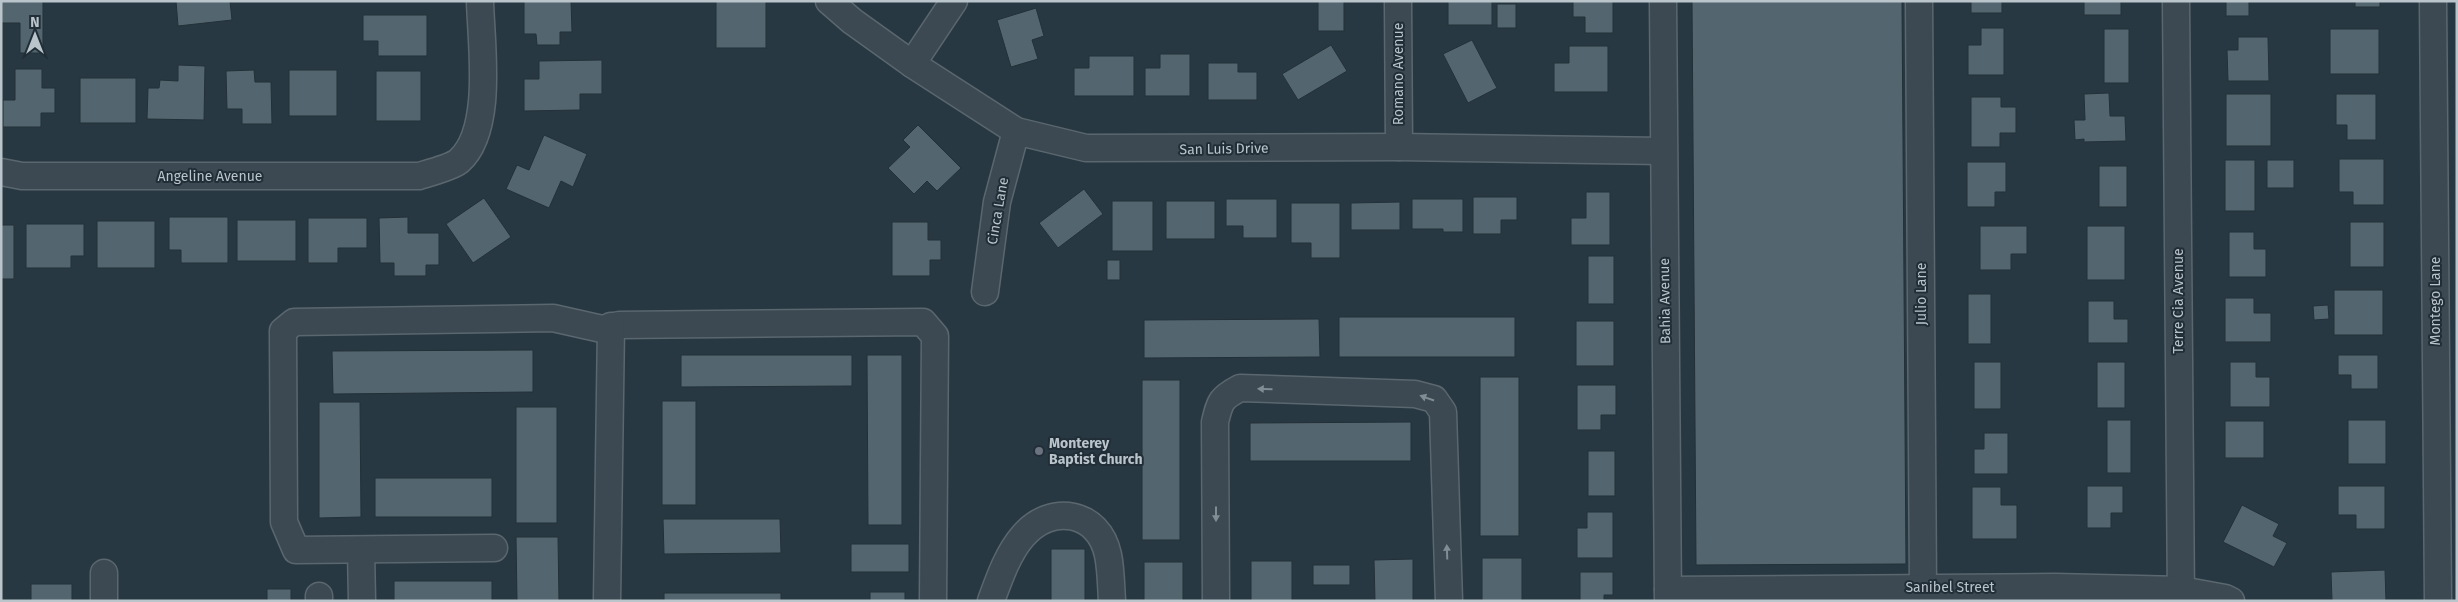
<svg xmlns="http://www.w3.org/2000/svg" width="2458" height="602" font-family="'Fira Sans',sans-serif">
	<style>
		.building { fill: #53656e; stroke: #233039 }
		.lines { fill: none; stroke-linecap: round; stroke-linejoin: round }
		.minor-casing { stroke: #5a676f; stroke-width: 29 }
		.minor { stroke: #3c4952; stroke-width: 26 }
		.oneway { fill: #818d95 }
		.worship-dot { fill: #6b7280; stroke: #212e37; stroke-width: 2 }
		.labels { text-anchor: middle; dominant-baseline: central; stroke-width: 4; stroke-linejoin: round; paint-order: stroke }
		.street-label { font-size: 14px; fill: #b9c4cb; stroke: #212e37 }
		.poi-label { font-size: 14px; font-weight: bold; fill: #b9c4cb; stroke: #212e37; text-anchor: start }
	</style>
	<rect width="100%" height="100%" fill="#283842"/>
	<!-- building -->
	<g class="building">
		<polygon points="1,1 43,1 43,53 20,53 20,23 1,23"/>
		<polygon points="176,1 230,1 232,20 178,26"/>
		<polygon points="524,1 571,1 572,32 560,32 560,45 537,45 536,34 524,34"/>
		<rect x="716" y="1" width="50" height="47"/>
		<rect x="1318" y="1" width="26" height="30"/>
		<rect x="1448" y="1" width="44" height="24"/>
		<polygon points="1573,1 1613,1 1613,33 1585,33 1585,17 1573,17"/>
		<polygon points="1692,1 1902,1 1906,564 1696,565"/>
		<rect x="1971" y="1" width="31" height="12"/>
		<rect x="2084" y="1" width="37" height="14"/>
		<rect x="2226" y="1" width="23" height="15"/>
		<rect x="2355" y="1" width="25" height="6"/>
		<rect x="1497" y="4" width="19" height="24"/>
		<polygon points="1036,8 1044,36 1032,40 1038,59 1011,67 997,20"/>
		<polygon points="363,15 427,15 427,56 378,56 378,41 363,41"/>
		<polygon points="1981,28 2004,28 2004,75 1968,75 1968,45 1981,45"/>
		<rect x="2104" y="29" width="25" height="54"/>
		<rect x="2330" y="29" width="49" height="45"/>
		<polygon points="2238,37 2268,37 2269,81 2228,81 2227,50 2238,50"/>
		<polygon points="1472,40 1497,88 1468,103 1443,54"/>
		<polygon points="1331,45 1347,71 1298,100 1282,74"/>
		<polygon points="1569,46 1608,46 1608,92 1554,92 1554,63 1569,63"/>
		<polygon points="1160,54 1190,54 1190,96 1145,96 1145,68 1160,68"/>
		<polygon points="1089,56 1134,56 1134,96 1074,96 1074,68 1089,68"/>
		<polygon points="602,60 602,94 580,94 580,110 524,111 524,79 539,79 539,61"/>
		<polygon points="1208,63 1238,63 1238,72 1257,72 1257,100 1208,100"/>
		<polygon points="178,65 205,66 204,120 147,119 148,88 159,88 160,80 178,81"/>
		<polygon points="15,69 42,69 42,88 55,88 55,113 41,113 41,127 3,127 3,100 15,100"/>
		<polygon points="254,70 255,82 271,82 272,124 242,124 242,109 227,109 226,71"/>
		<rect x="289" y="70" width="48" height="46"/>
		<rect x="376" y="71" width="45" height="50"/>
		<rect x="80" y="78" width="56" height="45"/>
		<polygon points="2109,93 2110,116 2125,116 2126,141 2084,142 2084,139 2075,140 2074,120 2085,120 2084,94"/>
		<rect x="2226" y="94" width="45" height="52"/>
		<polygon points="2336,94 2376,94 2376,140 2347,140 2347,125 2336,125"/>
		<polygon points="1971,97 2001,97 2001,107 2016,107 2016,133 2000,133 2000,147 1971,147"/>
		<polygon points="918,125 961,168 937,191 927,181 914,194 888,168 910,147 903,140"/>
		<polygon points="544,135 587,154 573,187 561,181 549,208 506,189 517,165 529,170"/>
		<polygon points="2339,159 2384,159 2384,205 2353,205 2353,192 2339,192"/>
		<rect x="2225" y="160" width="30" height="51"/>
		<rect x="2267" y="160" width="27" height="28"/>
		<polygon points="1967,162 2006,162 2006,192 1995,192 1995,207 1967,207"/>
		<rect x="2099" y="166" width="28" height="41"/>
		<polygon points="1084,189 1103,214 1058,248 1039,223"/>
		<polygon points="1586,192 1610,192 1610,245 1571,245 1571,218 1586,218"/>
		<polygon points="1473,197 1517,197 1517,220 1501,220 1501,234 1473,234"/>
		<polygon points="484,198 511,237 473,263 446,224"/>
		<polygon points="1226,199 1277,199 1277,238 1243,238 1243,226 1226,226"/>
		<polygon points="1412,199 1463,199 1463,232 1443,232 1443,229 1412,229"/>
		<rect x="1112" y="201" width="41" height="50"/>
		<rect x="1166" y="201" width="49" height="38"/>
		<polygon points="1400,202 1400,230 1351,230 1351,203"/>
		<polygon points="1291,203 1340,203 1340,258 1311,258 1311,243 1291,243"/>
		<polygon points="169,217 228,217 228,263 181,263 181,250 169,250"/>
		<polygon points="408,217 408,233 439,233 439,265 426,265 426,276 394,276 394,263 380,263 379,218"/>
		<polygon points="308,218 367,218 367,248 338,248 338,263 308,263"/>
		<rect x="237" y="220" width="59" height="41"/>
		<rect x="97" y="221" width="58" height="47"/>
		<polygon points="892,222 928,222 928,240 941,240 941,260 930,260 930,276 892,276"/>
		<rect x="2350" y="222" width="34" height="45"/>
		<polygon points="26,224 84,224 84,256 71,256 71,268 26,268"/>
		<rect x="1" y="225" width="13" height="54"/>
		<polygon points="1980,226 2027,226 2027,254 2011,254 2011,270 1980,270"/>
		<rect x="2087" y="226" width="38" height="54"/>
		<polygon points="2229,232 2254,232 2254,249 2266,249 2266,277 2229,277"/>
		<rect x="1588" y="256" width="26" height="48"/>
		<rect x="1107" y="260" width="13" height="20"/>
		<rect x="2334" y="290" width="49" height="45"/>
		<rect x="1968" y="294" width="23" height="50"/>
		<polygon points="2225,298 2254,298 2254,313 2271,313 2271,342 2225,342"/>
		<polygon points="2088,301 2114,301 2114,319 2128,319 2128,343 2088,343"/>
		<polygon points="2328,305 2329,319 2314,320 2313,306"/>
		<rect x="1339" y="317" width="176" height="40"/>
		<polygon points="1319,319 1320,357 1144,358 1144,320"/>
		<rect x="1576" y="321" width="38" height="45"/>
		<polygon points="533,350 533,392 333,394 332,351"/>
		<polygon points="681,355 852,355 852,386 681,387"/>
		<polygon points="867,355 902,355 902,525 868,525"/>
		<polygon points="2338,355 2378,355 2378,389 2351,389 2351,375 2338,375"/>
		<rect x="1974" y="362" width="27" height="47"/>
		<rect x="2097" y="362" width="28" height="46"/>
		<polygon points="2230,362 2256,362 2256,377 2270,377 2270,407 2230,407"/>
		<rect x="1480" y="377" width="39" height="159"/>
		<rect x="1142" y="380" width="38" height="160"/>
		<polygon points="1577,385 1616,385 1616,415 1601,415 1601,430 1577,430"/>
		<rect x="662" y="401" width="34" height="104"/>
		<polygon points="319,402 360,402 361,517 319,518"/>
		<rect x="516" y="407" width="41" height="116"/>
		<rect x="2107" y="420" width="24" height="53"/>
		<rect x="2348" y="420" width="38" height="44"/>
		<rect x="2225" y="421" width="39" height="37"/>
		<polygon points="1411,422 1411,461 1250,461 1250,423"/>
		<polygon points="1984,433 2008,433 2008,474 1974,474 1974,449 1984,449"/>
		<rect x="1588" y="451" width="27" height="45"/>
		<rect x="375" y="478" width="117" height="39"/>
		<polygon points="2087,486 2123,486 2123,513 2111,513 2111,528 2087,528"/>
		<polygon points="2338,486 2385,486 2385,529 2356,529 2356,515 2338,515"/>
		<polygon points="1972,487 2001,487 2001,505 2017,505 2017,539 1972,539"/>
		<polygon points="2242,505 2279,524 2273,536 2287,543 2274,567 2223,542"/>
		<polygon points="1587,512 1613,512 1613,558 1577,558 1577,528 1587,528"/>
		<polygon points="663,519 780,519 781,553 664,554"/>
		<polygon points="516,537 558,537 559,601 517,601"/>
		<rect x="851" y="544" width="58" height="28"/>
		<rect x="1051" y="549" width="34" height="52"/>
		<rect x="1482" y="558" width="40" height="43"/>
		<polygon points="1413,559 1413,601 1375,601 1374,560"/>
		<rect x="1251" y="561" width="41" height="40"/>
		<rect x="1144" y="562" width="39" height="39"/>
		<rect x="1313" y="565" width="37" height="20"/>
		<polygon points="2385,570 2386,601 2332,601 2331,572"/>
		<polygon points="1580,572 1613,572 1613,595 1604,595 1604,601 1580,601"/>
		<rect x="394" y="581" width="98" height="20"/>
		<rect x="31" y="584" width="41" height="17"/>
		<rect x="267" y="589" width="24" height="12"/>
		<rect x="870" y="592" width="35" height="9"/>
		<rect x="664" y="593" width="117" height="8"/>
	</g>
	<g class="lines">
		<defs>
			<g id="minor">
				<polyline points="829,1 852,21 912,64 1016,131 1086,148 1399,147 1663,151"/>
				<polyline points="1398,1 1399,147"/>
				<polyline points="1663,1 1668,601"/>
				<polyline points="1919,1 1923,588"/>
				<polyline points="2176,1 2181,601"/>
				<polyline points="2433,1 2438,601"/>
				<polyline points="912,64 954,1"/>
				<path d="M1,172L22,176H419C429,173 452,167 459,161C494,130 481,44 480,1"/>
				<polyline points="985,292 997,202 1016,131"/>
				<polyline points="494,548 296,550 284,522 283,331 294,322 553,318 602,329 619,325 923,322 935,336 933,601"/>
				<polyline points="361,550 362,601"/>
				<polyline points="104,573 104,601"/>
				<polyline points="1668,590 2055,587 2181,590 2225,598 2231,601"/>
				<polyline points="319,601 319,596"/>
				<polyline points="607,601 611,326"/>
				<path d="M991,601C999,579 1008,553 1023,536C1051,503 1099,511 1108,555C1111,569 1111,586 1112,601"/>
				<path d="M1216,601L1215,422C1220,401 1221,398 1240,388L1415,394L1434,399L1443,412L1449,601"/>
			</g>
		</defs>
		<!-- minor casing -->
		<use href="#minor" class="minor-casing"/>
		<!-- minor -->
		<use href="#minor" class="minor"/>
	</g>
	<!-- one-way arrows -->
	<defs><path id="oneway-solid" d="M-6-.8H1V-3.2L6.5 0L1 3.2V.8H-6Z" transform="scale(1.25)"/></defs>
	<g class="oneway">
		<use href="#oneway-solid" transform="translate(1265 389) rotate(-178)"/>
		<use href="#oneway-solid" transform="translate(1427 398) rotate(-161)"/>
		<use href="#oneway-solid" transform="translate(1216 514) rotate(90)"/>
		<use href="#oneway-solid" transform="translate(1447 552) rotate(-92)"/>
	</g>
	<!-- markers -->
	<circle class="worship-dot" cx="1039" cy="451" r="5"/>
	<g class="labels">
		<!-- street labels -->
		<g class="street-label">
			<text transform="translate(1398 74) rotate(-90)">Romano Avenue</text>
			<text transform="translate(1224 149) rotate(-1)">San Luis Drive</text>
			<text x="210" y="176">Angeline Avenue</text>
			<text transform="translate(998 211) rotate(-80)">Cinca Lane</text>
			<text transform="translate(1921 294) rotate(-90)">Julio Lane</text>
			<text transform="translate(1665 301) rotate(-91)">Bahia Avenue</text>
			<text transform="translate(2178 301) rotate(-90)">Terre Cia Avenue</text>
			<text transform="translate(2435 301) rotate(-90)">Montego Lane</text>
			<text x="1950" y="587">Sanibel Street</text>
		</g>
		<!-- poi labels -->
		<g class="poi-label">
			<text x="1049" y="443">Monterey<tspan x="1049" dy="16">Baptist Church</tspan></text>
		</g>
	</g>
	<!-- border -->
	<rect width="2458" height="602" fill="none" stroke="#b9c4cb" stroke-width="5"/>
	<!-- north arrow -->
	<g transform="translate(35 35)" stroke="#212e37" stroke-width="4" paint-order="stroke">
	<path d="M0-4L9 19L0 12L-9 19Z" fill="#b9c4cb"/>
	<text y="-8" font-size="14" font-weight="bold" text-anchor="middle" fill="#b9c4cb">N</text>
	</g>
</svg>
